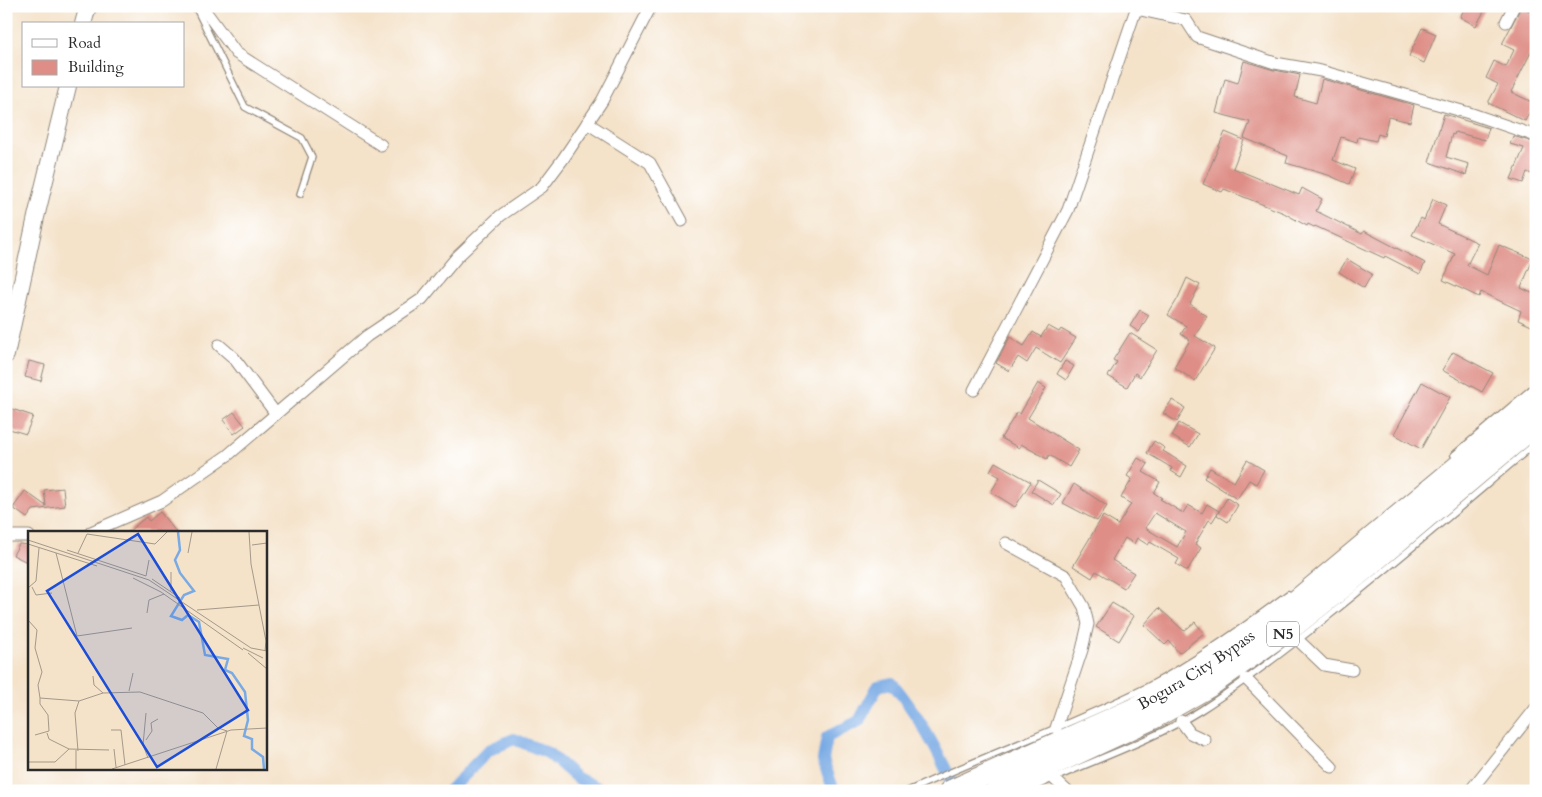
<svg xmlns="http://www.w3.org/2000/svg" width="1542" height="797" font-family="Cardo,serif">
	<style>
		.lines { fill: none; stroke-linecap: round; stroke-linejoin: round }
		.canal { stroke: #79aae4; stroke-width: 12 }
		.building { fill: #de8e86; fill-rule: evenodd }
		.lane-casing { stroke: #90867a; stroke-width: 8 }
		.street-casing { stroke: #90867a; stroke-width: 13 }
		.secondary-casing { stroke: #90867a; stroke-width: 18 }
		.highway-casing { stroke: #90867a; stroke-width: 23 }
		.lane { stroke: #fff; stroke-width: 5.5 }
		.street { stroke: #fff; stroke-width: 11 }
		.secondary { stroke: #fff; stroke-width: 16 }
		.highway { stroke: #fff; stroke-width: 21 }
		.labels { text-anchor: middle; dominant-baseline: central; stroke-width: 4.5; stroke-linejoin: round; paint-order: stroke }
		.shield { fill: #fff; stroke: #6b6b6b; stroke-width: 1 }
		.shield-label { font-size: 15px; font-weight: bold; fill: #2b2b2b }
		.street-label { font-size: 16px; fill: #2b2b2b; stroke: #fff }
		.inset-river { fill: none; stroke: #79aae4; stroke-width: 2.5 }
		.inset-road { fill: none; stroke: #a4998a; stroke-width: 1 }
		.view { fill: #1d4ed8; fill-opacity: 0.15; stroke: #1d4ed8; stroke-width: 2.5 }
		.inset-edge { fill: none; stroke: #2b2b2b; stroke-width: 2.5 }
	</style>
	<rect width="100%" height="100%" fill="#fff"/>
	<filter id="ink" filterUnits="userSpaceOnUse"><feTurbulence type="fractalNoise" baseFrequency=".02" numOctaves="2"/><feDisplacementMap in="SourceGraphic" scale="10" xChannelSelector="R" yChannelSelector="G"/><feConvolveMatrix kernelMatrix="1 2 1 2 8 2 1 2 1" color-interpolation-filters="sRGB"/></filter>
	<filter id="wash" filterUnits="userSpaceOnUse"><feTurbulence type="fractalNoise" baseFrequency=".0096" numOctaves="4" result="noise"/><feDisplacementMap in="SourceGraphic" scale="20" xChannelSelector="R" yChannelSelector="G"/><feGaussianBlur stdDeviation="1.12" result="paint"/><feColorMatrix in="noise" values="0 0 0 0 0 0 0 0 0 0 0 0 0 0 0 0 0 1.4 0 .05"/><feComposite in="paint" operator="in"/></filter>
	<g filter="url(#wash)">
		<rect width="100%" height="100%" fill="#f4e2c9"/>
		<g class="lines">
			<!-- canal -->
			<g class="canal">
				<polyline points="449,791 489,750 514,739 548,753 577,778 604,791"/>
				<path d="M834,791L823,760L827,737L859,721L878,686L892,683C919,715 939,753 956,791"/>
			</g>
		</g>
		<g id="blocks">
			<!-- building -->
			<g class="building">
				<polygon points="1466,6 1487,6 1476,26 1460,17"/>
				<polygon points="1521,7 1536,14 1536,42 1511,92 1534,103 1525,121 1488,103 1498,84 1486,78 1494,61 1506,67 1514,50 1502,44"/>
				<polygon points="1422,28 1436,34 1424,63 1409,56"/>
				<polygon points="1244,61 1274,70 1300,75 1295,97 1316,103 1322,79 1414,105 1410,122 1388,117 1384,136 1378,134 1376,141 1358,137 1357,142 1341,137 1333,160 1355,169 1349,184 1328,175 1286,163 1288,156 1244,138 1250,122 1216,113 1225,79 1238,83"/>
				<polygon points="1444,114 1489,128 1485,140 1455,132 1454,135 1452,134 1446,157 1469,164 1466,175 1429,162"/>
				<polygon points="1225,132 1244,140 1233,168 1299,195 1302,188 1322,199 1316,211 1362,234 1364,231 1425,263 1420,274 1385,256 1384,258 1315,226 1314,227 1308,224 1307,226 1284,213 1224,189 1222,192 1203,184"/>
				<polygon points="1513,136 1536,143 1536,176 1527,172 1523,183 1511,179 1524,148 1510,144"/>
				<polygon points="1433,199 1446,205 1438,224 1478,243 1467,265 1487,275 1499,245 1533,259 1521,288 1536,295 1536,328 1518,320 1521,311 1481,292 1479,297 1443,280 1455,254 1412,235 1421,218 1424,220"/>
				<polygon points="1347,259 1372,274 1364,288 1339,272"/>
				<polygon points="1187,278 1200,285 1190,304 1207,316 1195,336 1215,348 1195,381 1174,367 1190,340 1181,334 1186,326 1168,315 1178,298"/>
				<polygon points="1140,310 1149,315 1139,332 1130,326"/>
				<polygon points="1048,326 1059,332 1061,329 1076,338 1060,363 1036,348 1027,363 1018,357 1009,371 996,363 1010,337 1024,346 1033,332 1041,337"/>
				<polygon points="1130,333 1157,350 1140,377 1135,373 1127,387 1108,376 1117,362 1113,360"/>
				<polygon points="1453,352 1493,373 1482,392 1442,370"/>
				<polygon points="29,361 45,365 41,381 25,377"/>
				<polygon points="1065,361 1074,366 1066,380 1057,374"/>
				<polygon points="1422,382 1450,397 1421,449 1394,434"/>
				<polygon points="1038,383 1046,388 1028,418 1079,450 1069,467 1049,455 1047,459 1021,444 1019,448 1001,438 1017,412 1020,414"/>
				<polygon points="1172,400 1185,408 1177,422 1163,413"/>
				<polygon points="9,408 33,416 26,434 6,428 6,417"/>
				<polygon points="234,412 245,426 234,434 223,420"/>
				<polygon points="1179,423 1198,434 1190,447 1172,436"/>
				<polygon points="1154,441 1165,448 1163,451 1187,466 1181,477 1171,471 1172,468 1147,453"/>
				<path d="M1138,458L1148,464L1143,472L1160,482L1154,493L1162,498L1160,499L1183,513L1188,505L1202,513L1207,504L1219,511L1212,522L1209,520L1195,544L1201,548L1187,571L1176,564L1179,559L1150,542L1148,545L1137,538L1134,544L1125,538L1112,560L1134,573L1124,588L1096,571L1092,578L1073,566L1103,516L1118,525L1131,504L1121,498L1132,479L1127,476ZM1155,513L1186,532L1177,547L1145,528Z"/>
				<polygon points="1247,460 1264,470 1256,484 1249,480 1237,499 1204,478 1210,468 1234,482"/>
				<polygon points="995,462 1031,482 1015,507 991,492 1000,477 990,471"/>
				<polygon points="1038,480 1061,494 1054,505 1031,491"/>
				<polygon points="1074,484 1107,506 1097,521 1063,503"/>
				<polygon points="63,488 65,506 33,510 27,518 13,508 25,491 46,506 44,490"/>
				<polygon points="1227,498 1238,505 1228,522 1217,515"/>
				<polygon points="160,512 176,532 128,532 146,517 149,521"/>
				<polygon points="19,544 29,545 29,563 13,555"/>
				<polygon points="1112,603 1134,616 1119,641 1096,627"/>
				<polygon points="1159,608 1184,631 1195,622 1204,633 1179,653 1169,641 1165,645 1144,625"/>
			</g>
		</g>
	</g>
	<g filter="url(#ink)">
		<use href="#blocks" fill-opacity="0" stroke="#90867a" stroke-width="1"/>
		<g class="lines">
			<defs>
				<g id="lane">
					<polyline points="196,8 245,107 302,138 312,157 300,194"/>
					<polyline points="1454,455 1536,385"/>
					<path d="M908,791C986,755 1068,726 1145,688C1195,662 1242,628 1288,594"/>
					<path d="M1026,791C1084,763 1147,744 1201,710C1245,682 1286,650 1326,618C1398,561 1466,502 1536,443"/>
				</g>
				<g id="street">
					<polyline points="199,6 206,12 236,53 381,145"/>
					<polyline points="1506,22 1514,6"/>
					<polyline points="587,123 650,163 682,221"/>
					<polyline points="219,345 234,358 276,414"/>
					<polyline points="974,390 1068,210 1136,9 1186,20 1197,37 1275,63 1321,71 1469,113 1536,136"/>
					<polyline points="91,532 162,501 228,455 367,336 422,299 457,257 500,216 542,187 563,159 602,101 651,6"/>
					<polyline points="6,536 29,536"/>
					<polyline points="1006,543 1066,576 1084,607 1088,624 1082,650 1056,728"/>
					<polyline points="1298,640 1324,665 1352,670"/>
					<polyline points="1246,679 1332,767"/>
					<polyline points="1181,721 1190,733 1205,740"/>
					<polyline points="1053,778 1067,791"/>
					<polyline points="1470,791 1536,708"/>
				</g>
				<g id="secondary">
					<polyline points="83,24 88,6"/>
					<polyline points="6,355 36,217 68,86"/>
				</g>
				<g id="highway">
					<path id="s1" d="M950,791L1135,708L1183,681L1229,651L1275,618L1536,401"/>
					<polyline points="996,791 1152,719 1210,686 1293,627 1351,581 1536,425"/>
				</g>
			</defs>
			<!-- lane casing -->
			<use href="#lane" class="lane-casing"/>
			<!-- street casing -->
			<use href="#street" class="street-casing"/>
			<!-- secondary casing -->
			<use href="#secondary" class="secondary-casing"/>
			<!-- highway casing -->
			<use href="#highway" class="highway-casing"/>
			<!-- lane -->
			<use href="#lane" class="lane"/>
			<!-- street -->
			<use href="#street" class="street"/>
			<!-- secondary -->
			<use href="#secondary" class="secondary"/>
			<!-- highway -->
			<use href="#highway" class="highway"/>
		</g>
	</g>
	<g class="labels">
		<!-- shield labels -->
		<rect class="shield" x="1267" y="621.5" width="32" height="25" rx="4"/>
		<g class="shield-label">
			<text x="1283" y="634">N5</text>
		</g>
		<!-- street labels -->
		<g class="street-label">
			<text stroke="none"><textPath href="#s1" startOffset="275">Bogura City Bypass</textPath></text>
		</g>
	</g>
	<!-- overview -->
	<g transform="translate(28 531)">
		<rect width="239" height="239" fill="#f4e2c9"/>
		<path class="inset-river" d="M150,1L152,19L147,29L152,42L166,60L156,64L143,85L154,89L160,84L171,91L177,124L200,128L197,139L204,142L217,161L220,189L216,205L224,208V218L235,226L236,238"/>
		<path class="inset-road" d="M221,1L223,33L238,110L237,120M0,9L121,49L223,117L239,120M0,13L69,35M224,14L239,12M39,19L118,45M28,22L49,105L104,97M50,22L59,3L127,13L139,1M160,22L164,1M118,45L121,29M105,47L133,61L215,119M124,48L152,67M4,56L8,64L24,62M0,57L8,50L11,17M143,60V41M169,79L231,74M119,82L121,69L136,63M0,89L9,99L7,117L14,141L10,154L12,167L51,170L75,162L66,154L65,145M215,117L235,127M220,122L239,138M101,160L105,142M75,162L112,161L175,182L190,197L199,200L188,238M118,182L115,214L120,227M83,199H93L97,234M19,202L21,208L41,218L81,219M7,204L21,200L20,184L12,173V167M118,209L124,200L123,192L130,188M86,218L88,236M48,219V238M50,220L47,182L51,170M0,231H27L41,218M84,238L203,199L239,197"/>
		<path class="view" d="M110,3L220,179L129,236L19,60Z"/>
		<rect width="239" height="239" class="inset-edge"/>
	</g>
	<!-- margin -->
	<rect width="1542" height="797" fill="none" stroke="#fff" stroke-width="25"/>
	<!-- legend -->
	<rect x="22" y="22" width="162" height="65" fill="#ffffff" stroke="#aaaaaa"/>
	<rect x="32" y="39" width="25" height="8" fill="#ffffff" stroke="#aaaaaa"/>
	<text x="68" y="48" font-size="15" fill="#2b2b2b">Road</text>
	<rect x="32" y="60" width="25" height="15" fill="#de8e86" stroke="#aaaaaa"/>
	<text x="68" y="72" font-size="15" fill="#2b2b2b">Building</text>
</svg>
